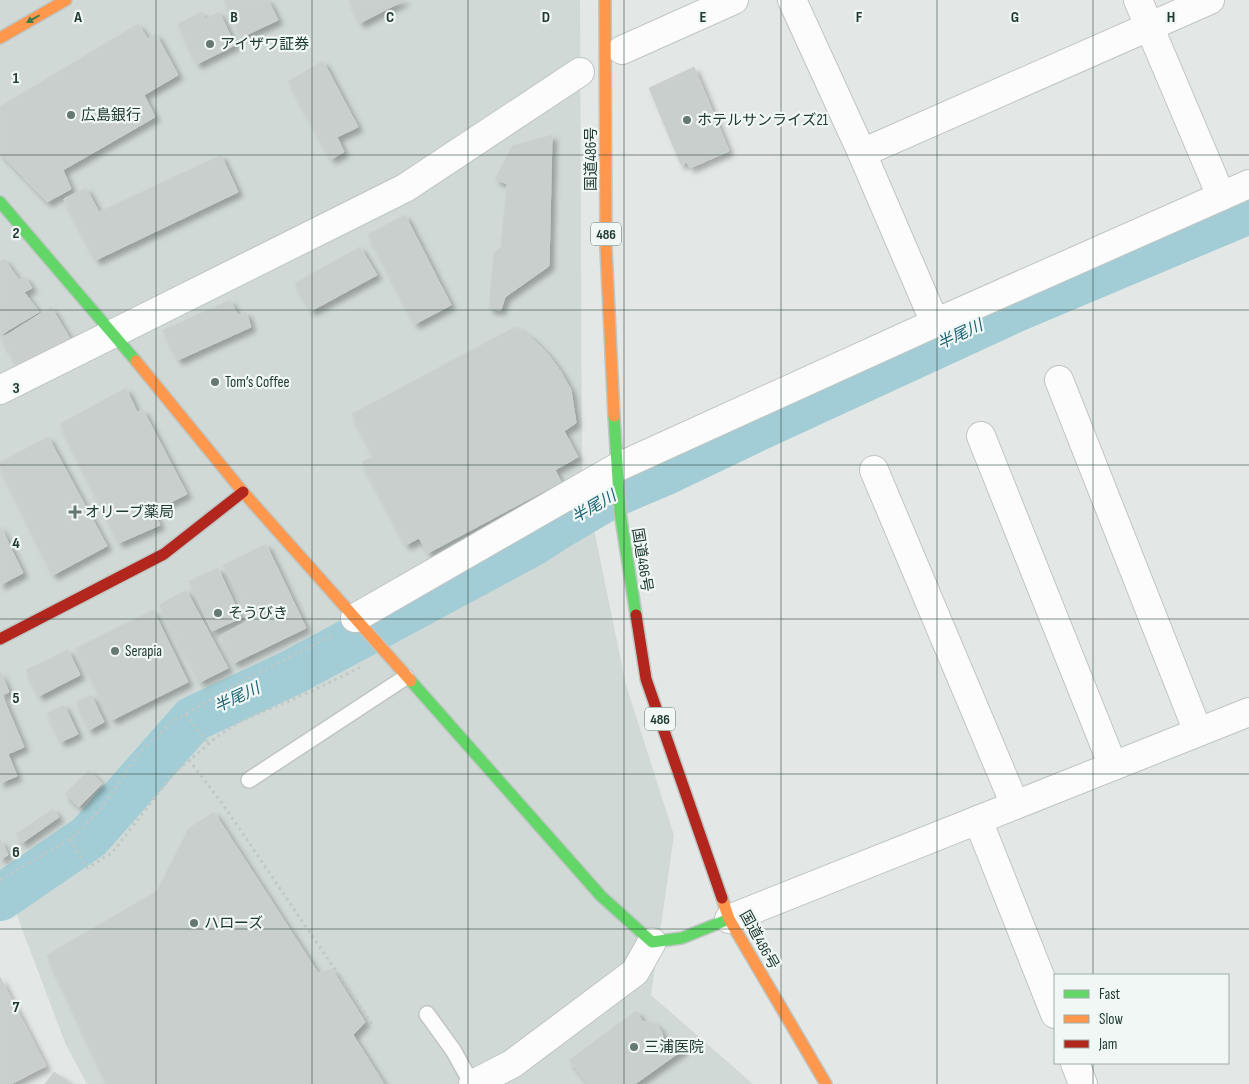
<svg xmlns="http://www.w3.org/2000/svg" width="1249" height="1084" font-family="'Sofia Sans Condensed','Noto Sans JP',sans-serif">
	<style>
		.built { fill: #d0d9d6 }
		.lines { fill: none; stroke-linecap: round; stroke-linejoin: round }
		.river { stroke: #a3cdd6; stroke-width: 46 }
		.building { fill: #c9cfcd; stroke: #cbd1cf; filter: url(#shadow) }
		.lane-casing { stroke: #c0c5c3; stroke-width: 18 }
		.street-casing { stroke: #c0c5c3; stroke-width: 30 }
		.fast-casing { stroke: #bec6c3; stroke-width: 14 }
		.slow-casing { stroke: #bec6c3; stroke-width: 14 }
		.jam-casing { stroke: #bec6c3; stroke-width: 14 }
		.path { stroke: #c0c8c6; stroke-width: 3; stroke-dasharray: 2.5 4; stroke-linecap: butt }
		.lane { stroke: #fbfcfb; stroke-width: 15 }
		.street { stroke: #fbfcfb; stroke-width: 28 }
		.fast { stroke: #63d668; stroke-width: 11 }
		.slow { stroke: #ff974d; stroke-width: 11 }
		.jam { stroke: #b3261e; stroke-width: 11 }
		.oneway { fill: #3b7949 }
		.grid { fill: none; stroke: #213b34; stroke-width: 1; stroke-opacity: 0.55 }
		.poi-dot { fill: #657872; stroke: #f0f7f4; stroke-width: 2 }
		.labels { text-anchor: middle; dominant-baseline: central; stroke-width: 4.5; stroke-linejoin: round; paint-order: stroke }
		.shield { fill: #f0f7f4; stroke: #5f736e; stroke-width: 1 }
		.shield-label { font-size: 14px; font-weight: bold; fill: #213b34 }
		.poi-label { font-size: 15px; fill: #213b34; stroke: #f0f7f4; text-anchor: start }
		.street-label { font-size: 15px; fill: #213b34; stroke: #f0f7f4 }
		.water-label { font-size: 16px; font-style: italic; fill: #1c6375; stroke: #f0f7f4 }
		.grid-label { font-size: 16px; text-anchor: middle; font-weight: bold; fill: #213b34; stroke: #f0f7f4; stroke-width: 4.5; stroke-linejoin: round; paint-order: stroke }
	</style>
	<defs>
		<filter id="shadow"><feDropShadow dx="4.5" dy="4.5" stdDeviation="2.5" flood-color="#0004"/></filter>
	</defs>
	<rect width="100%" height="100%" fill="#e3e8e6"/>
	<!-- built -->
	<polygon class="built" points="0,0 580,0 582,471 626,685 674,835 651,995 753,1084 87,1084 66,1045 5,884 0,886"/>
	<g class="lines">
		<!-- river -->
		<polyline class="river" points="0,898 89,837 193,719 293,672 533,543 556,528 612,495 666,472 758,428 1016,309 1249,211"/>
	</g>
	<!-- building -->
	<g class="building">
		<polygon points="224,0 268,0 278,20 242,37"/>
		<polygon points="349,0 405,0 360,23"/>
		<polygon points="201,12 205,19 219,12 235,45 197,64 178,24"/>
		<polygon points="138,24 148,39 156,34 178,75 144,95 155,117 63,170 71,189 47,202 0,153 0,111 1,106"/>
		<polygon points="323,61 358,127 337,137 344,152 331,159 289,81"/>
		<polygon points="694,67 729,151 690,168 687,162 681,165 649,88"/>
		<polygon points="552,135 549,266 505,297 501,310 489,309 494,253 501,247 507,184 495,179 512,146"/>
		<polygon points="221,155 238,192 96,260 64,199 86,188 99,212"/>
		<polygon points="405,215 451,305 415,324 368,234"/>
		<polygon points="360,247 377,275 311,311 295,283"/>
		<polygon points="4,259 19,280 25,277 32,288 24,292 39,312 0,335 0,262"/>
		<polygon points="230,300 238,315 246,312 251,327 178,360 163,330"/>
		<polygon points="51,307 72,342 48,356 45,351 18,366 2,338"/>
		<polygon points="515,327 532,338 548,354 561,372 571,390 576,423 564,431 578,457 555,470 561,482 428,553 419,538 406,545 362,462 374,456 352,414"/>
		<polygon points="126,388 137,412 143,410 187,494 153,511 160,525 119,543 60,424"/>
		<polygon points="48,437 107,546 53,575 0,467 0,462"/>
		<polygon points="0,526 23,573 0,585"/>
		<polygon points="266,544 306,628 234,663 220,636 251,619 223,565"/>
		<polygon points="218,568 241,618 212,631 189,581"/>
		<polygon points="186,590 228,668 200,682 159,605"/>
		<polygon points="153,610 188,682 112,720 76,648"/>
		<polygon points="68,650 80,675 39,696 26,670"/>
		<polygon points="0,672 9,692 2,695 24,747 8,754 17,776 0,783"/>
		<polygon points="91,695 104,722 89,730 76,702"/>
		<polygon points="64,705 78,734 61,742 47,713"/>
		<polygon points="89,770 102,784 79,807 65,794"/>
		<polygon points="53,809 59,817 22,843 16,834"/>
		<polygon points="214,812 318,973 332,969 365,1022 353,1035 384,1084 107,1084 47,955 157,891 189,828"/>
		<polygon points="0,839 8,855 0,859"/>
		<polygon points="0,977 46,1066 11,1084 0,1084"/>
		<polygon points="636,1011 643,1022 651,1022 657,1025 661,1031 663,1036 662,1046 675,1037 684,1049 635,1084 588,1084 569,1060"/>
		<polygon points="54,1072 72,1084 45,1084"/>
	</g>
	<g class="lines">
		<defs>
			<g id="lane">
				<polyline points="249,780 406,677"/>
				<polyline points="427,1014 453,1050 472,1084"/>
			</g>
			<g id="street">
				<polyline points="792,0 862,153 935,323"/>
				<polyline points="1138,0 1221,196"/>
				<polyline points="622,50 734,0"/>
				<polyline points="862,153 1210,0"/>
				<polyline points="1059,380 1198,732"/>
				<polyline points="0,390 405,188 580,72"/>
				<polyline points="981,436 1113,766"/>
				<polyline points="874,470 1015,805"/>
				<polyline points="355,618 616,468 935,323 1249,184"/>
				<polyline points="978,820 1055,1014"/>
				<polyline points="729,919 1249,712"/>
				<polyline points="1075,1063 1083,1084"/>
				<polyline points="473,1084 512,1064 635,972 652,942"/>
			</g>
			<g id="fast">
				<polyline points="0,202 136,361"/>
				<polyline points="614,416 620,512 636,615"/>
				<polyline points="411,681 601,896 652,942 682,938 729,919"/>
			</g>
			<g id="slow">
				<polyline points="605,0 606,248 614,416"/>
				<polyline points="0,38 66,0"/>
				<polyline points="136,361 243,492 411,681"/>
				<polyline points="722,898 729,919 826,1084"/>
			</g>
			<g id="jam">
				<polyline points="636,615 646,679 722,898"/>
				<polyline points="0,639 164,554 243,492"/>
			</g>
		</defs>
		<!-- lane casing -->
		<use href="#lane" class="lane-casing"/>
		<!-- street casing -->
		<use href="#street" class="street-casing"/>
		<!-- fast casing -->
		<use href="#fast" class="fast-casing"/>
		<!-- slow casing -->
		<use href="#slow" class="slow-casing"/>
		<!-- jam casing -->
		<use href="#jam" class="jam-casing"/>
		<!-- path -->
		<g class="path">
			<polyline points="186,714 208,743"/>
			<polyline points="189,760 222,803 372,1024"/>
			<polyline points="70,839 87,868 112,853 173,774 219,735 241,721 312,691 363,666"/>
			<polyline points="0,880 62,844 77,834 102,807 141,751 173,721 252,676 334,635"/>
		</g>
		<!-- lane -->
		<use href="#lane" class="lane"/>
		<!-- street -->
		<use href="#street" class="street"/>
		<!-- fast -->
		<use href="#fast" class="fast"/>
		<!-- slow -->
		<use href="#slow" class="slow"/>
		<!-- jam -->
		<use href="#jam" class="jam"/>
	</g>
	<!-- one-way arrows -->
	<defs><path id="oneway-solid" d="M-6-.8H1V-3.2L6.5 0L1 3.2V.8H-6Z" transform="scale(1.25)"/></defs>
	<use class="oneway" href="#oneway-solid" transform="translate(33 19) rotate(150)"/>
	<!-- grid -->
	<path class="grid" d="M156,0V1084M312,0V1084M468,0V1084M624,0V1084M781,0V1084M937,0V1084M1093,0V975M0,155H1249M0,310H1249M0,465H1249M0,619H1249M0,774H1249M0,929H1249M1093,1063V1084"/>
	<!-- markers -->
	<g class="poi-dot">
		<circle cx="210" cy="44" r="5"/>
		<circle cx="71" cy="115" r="5"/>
		<circle cx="687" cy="120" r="5"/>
		<circle cx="215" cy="382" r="5"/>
		<path d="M72.5 504.5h5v5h5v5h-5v5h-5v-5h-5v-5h5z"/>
		<circle cx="218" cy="613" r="5"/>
		<circle cx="115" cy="651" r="5"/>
		<circle cx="194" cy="923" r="5"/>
		<circle cx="634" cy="1047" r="5"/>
	</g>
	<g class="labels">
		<!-- shield labels -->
		<g class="shield">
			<rect x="591" y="222.5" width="30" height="23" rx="4"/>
			<rect x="645" y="707.5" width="30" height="23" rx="4"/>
		</g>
		<g class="shield-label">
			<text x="606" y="234">486</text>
			<text x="660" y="719">486</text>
		</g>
		<!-- poi labels -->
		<g class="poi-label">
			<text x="220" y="44">アイザワ証券</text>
			<text x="81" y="115">広島銀行</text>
			<text x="697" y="120">ホテルサンライズ21</text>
			<text x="225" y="382">Tom’s Coffee</text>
			<text x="85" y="512">オリーブ薬局</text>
			<text x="228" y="613">そうびき</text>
			<text x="125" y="651">Serapia</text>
			<text x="204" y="923">ハローズ</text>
			<text x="644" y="1047">三浦医院</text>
		</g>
		<!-- street labels -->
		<g class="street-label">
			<text transform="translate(591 159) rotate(-90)">国道486号</text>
			<text transform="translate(642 560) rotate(81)">国道486号</text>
			<text transform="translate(759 940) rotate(61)">国道486号</text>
		</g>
		<!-- water labels -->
		<g class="water-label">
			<text transform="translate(960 335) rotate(-25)">半尾川</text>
			<text transform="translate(594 507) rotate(-30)">半尾川</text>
			<text transform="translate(237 698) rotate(-25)">半尾川</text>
		</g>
	</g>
	<g class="grid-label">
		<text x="78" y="22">A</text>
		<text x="234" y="22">B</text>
		<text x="390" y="22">C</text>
		<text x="546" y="22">D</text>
		<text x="703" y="22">E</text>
		<text x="859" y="22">F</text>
		<text x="1015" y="22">G</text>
		<text x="1171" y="22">H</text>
		<text x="16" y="83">1</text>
		<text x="16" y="238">2</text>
		<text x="16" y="393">3</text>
		<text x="16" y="548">4</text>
		<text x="16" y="703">5</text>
		<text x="16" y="857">6</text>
		<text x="16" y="1012">7</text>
	</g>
	<!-- legend -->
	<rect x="1054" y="974" width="175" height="90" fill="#f0f7f4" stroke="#9daca7"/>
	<rect x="1064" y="990" width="25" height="8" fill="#63d668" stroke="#9daca7"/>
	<text x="1099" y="999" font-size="15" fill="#213b34">Fast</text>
	<rect x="1064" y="1015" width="25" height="8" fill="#ff974d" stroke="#9daca7"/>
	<text x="1099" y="1024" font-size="15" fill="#213b34">Slow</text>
	<rect x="1064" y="1040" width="25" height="8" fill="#b3261e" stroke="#9daca7"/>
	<text x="1099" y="1049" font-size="15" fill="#213b34">Jam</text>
</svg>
